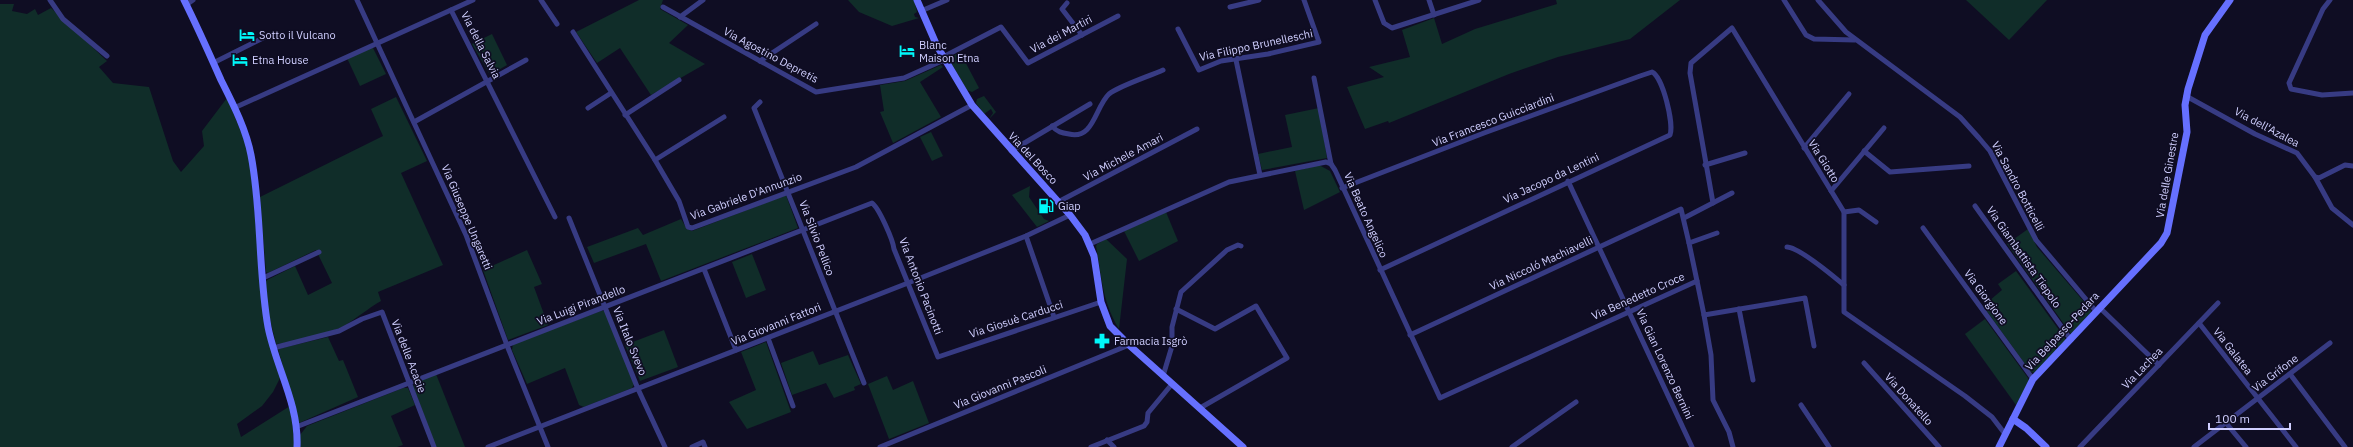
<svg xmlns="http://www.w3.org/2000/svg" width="2353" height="447" font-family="'IBM Plex Sans',sans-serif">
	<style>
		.green { fill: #102d29 }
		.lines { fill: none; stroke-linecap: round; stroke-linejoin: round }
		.street { stroke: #373b83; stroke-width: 5 }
		.secondary { stroke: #6670ff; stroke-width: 7 }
		.labels { text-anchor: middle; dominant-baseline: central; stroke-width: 3.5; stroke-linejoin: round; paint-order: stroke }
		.street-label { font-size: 11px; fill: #d0cfff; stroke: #0f0d23 }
		.poi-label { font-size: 11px; fill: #d0cfff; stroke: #0f0d23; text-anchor: start }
	</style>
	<rect width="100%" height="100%" fill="#0f0d23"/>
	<!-- green -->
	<g class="green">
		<polygon points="639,0 663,0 660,9 688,25 669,43 705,64 651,95 620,48 597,63 576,32"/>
		<polygon points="848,0 914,0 917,12 914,14 915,17 919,18 892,26 859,12"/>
		<polygon points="1556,0 1680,0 1630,39 1558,57 1509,74 1389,123 1388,121 1365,129 1347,87 1384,77 1369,67 1410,57 1402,30 1434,18 1442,44 1475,29 1557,4"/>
		<polygon points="1966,0 2047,0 2009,40"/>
		<polygon points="0,4 14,4 12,11 27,14 35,9 38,15 51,8 107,61 99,67 113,83 149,87 173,161 181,172 204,146 202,131 227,98 246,144 251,167 261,289 281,376 273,392 262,406 237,424 241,437 290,406 295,447 0,447"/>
		<polygon points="492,34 507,65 490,75 472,44"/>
		<polygon points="372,46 386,74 360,86 347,58"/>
		<polygon points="960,52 979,88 972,92 967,90 950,61 953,56"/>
		<polygon points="941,65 943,67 920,82 941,117 893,143 880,112 884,111 880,85 905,81"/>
		<polygon points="984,96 996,112 989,119 993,113 991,109 984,114 976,103 977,99"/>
		<path d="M396,97L427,161L401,173L443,265L378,292L381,301C367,309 356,319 342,327C332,332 287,344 276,344L268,311L265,282L267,280L295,266L308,295L332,283L316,250L268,273L266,272L260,197L383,136L371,109Z"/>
		<polygon points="1319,108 1327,158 1262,170 1258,154 1292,147 1285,115"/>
		<polygon points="931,132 943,156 932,161 920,137"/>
		<polygon points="1319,165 1330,171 1340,192 1304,210 1295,171"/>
		<polygon points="1030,186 1029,197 1044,219 1049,221 1037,227 1012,195"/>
		<polygon points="786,195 798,228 661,281 646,244 594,263 587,247 638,228 643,235 681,219 687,229 692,231"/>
		<polygon points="1166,212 1178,241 1139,261 1124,231"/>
		<polygon points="2028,229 2037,247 2091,310 2091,313 2073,333 2071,334 2007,244"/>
		<path d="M1106,239L1127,259L1119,329C1102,301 1102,278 1096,246L1097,244Z"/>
		<polygon points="527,250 542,284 534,287 548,325 508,340 483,270"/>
		<polygon points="752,254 766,290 746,298 732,262"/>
		<polygon points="2016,271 2067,341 2034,373 2030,371 1983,306 2002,290 1998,284"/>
		<polygon points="601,311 605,311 634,384 632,388 584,407 579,405 565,368 527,384 512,350 513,344"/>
		<polygon points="1985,319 2028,378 2029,381 2016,405 1965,334"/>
		<polygon points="664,330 678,367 640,381 625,345"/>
		<polygon points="328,337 339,361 343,360 358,397 299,423 278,349"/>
		<polygon points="766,342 791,412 747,429 729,402 756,390 741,352"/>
		<polygon points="813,351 819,365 848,355 861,384 854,387 855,390 834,398 826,383 792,395 781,363"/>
		<polygon points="436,374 465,447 436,447 413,386 416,383"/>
		<polygon points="887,376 893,390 913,381 929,423 889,439 868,384"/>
		<polygon points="403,388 408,388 415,405 391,416 403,445 397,447 299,447 300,435 307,426"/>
	</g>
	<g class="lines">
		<!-- street -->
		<g class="street">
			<polyline points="50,0 63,19 107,56"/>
			<polyline points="357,0 466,235 508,348 548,447"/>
			<polyline points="541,0 557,24"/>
			<polyline points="1375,0 1384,23 1392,28 1479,0"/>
			<polyline points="1429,0 1434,15"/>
			<polyline points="1784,0 1806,35 1814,39 1855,40"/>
			<polyline points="1818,0 1846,32 1960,117 1979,138 1990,151 2036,240 2095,310"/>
			<polyline points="2330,0 2323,9 2289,83 2291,89 2322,95 2353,93"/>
			<polyline points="1067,3 1062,9 1082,35"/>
			<polyline points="186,5 193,0"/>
			<polyline points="663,7 816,92 904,78 944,60"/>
			<polyline points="1230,7 1259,0"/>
			<polyline points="451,10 473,0"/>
			<polyline points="921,11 947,0"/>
			<polyline points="680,17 703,0"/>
			<polyline points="1178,29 1199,70 1221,61 1268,54 1319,42 1304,0"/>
			<polyline points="573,32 655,160 679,201 688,227 692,228 856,167 972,105"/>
			<polyline points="943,57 1001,27 1028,63 1118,16"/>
			<polyline points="1236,60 1260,175"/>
			<polyline points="760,61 816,24"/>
			<polyline points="213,63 267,36"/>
			<polyline points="1314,78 1331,164"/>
			<polyline points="2186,96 2255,134 2297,153 2315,177 2319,178 2345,165 2353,166"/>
			<polyline points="760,102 754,108 864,383"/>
			<polyline points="234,108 451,10 555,217"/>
			<polyline points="588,108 611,93"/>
			<polyline points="625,115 679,80"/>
			<polyline points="414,122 526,60"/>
			<path d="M1052,126C1057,132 1062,133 1069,134C1094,140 1095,107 1109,94C1119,86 1150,76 1163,70"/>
			<polyline points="1804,148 1849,94"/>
			<polyline points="1011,151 1090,104"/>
			<polyline points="1864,151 1890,172 1969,166"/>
			<polyline points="655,160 724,117"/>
			<polyline points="1705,165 1745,153"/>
			<polyline points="2315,177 2332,208 2353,225"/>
			<polyline points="1568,181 1692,447"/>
			<path d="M1342,188L1484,133L1640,76L1652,72C1663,77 1674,124 1670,135L1380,270"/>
			<polyline points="1831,191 1884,128"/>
			<polyline points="1058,202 1197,129"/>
			<polyline points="1713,203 1690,73 1691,63 1732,28 1844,212 1844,312 1965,396 1992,417 2005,434"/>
			<polyline points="1975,206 2071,340"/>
			<polyline points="1844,212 1859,210 1876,222"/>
			<polyline points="569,218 638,389 665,447"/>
			<polyline points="1684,218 1732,193"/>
			<polyline points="1923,228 2033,379"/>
			<polyline points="1026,236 1054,317"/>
			<polyline points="1090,244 1229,182 1326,162 1331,164 1335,170 1440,398 1697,281 1704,315 1805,298 1814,346"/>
			<path d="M1787,247C1799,247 1833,276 1844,285"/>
			<polyline points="704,269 736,350"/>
			<polyline points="263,278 319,252"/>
			<polyline points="1697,281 1689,243 1717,233"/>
			<polyline points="2099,307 2159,365"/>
			<polyline points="1176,309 1215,329 1256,306 1287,358 1200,408"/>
			<polyline points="1739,309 1753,380"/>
			<polyline points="1704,315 1711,355 1713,400 1729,432 1733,447"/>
			<polyline points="2199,323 2296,447"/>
			<polyline points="1410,335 1681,209 1689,243"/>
			<polyline points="768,338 793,406"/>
			<polyline points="273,348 339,331 362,319 382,312 434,447"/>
			<polyline points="1864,363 1939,447"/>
			<polyline points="2290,374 2345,447"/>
			<polyline points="1163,376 1172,346 1172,327 1181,292 1227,250 1238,245 1241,246"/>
			<polyline points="1801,405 1829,447"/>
			<polyline points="2226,423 2246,447"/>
			<path d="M296,427L872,203C879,208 893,240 894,249L938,357L1101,302"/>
			<polyline points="1107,440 1114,447"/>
			<polyline points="488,447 908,283 1026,236 1070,215"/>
			<polyline points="692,447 703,442 705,447"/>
			<polyline points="880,447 1129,345"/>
			<polyline points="1091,447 1144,426 1147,422 1148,413 1172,384"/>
			<polyline points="1512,447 1576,402"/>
			<polyline points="2080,447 2218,303"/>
			<polyline points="2194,447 2330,343"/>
		</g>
		<!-- secondary -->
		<g class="secondary">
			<path d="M184,0C197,26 209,53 221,80C233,104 246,129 251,155C262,212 258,271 268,327C276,368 299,404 297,447"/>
			<polyline points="917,0 937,46 972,105 1070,215 1085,235 1094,256 1101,302 1110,326 1129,345 1243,447"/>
			<polyline points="2013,419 2026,428 2046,447"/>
			<polyline points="1999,447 2033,379 2161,243 2167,233 2187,132 2185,105 2188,89 2205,35 2230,0"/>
		</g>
	</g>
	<!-- icons -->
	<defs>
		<symbol id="hotel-bare" viewBox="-9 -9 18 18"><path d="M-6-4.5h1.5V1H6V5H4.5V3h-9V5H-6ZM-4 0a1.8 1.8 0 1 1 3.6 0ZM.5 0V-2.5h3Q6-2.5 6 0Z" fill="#00f8fa" stroke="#0f0d23" stroke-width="2.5" paint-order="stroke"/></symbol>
		<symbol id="fuel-bare" viewBox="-9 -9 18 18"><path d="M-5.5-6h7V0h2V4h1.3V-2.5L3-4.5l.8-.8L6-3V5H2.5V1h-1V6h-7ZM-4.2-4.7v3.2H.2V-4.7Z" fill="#00f8fa" stroke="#0f0d23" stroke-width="2.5" paint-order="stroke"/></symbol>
		<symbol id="pharmacy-bare" viewBox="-9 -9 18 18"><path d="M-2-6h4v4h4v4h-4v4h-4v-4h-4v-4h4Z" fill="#00f8fa" stroke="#0f0d23" stroke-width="2.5" paint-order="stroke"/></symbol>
	</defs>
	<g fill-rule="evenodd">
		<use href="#hotel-bare" x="236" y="24" width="22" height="22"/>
		<use href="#hotel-bare" x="896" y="40" width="22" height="22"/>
		<use href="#hotel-bare" x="229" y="49" width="22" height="22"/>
		<use href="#fuel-bare" x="1035" y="195" width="22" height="22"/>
		<use href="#pharmacy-bare" x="1091" y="330" width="22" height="22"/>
	</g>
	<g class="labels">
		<!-- street labels -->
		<g class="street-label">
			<text transform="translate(1061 34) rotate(-28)">Via dei Martiri</text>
			<text transform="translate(481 45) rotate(63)">Via della Salvia</text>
			<text transform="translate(1256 45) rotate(-12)">Via Filippo Brunelleschi</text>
			<text transform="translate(771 55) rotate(28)">Via Agostino Depretis</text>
			<text transform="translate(1493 120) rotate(-21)">Via Francesco Guicciardini</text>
			<text transform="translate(2267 127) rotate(28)">Via dell'Azalea</text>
			<text transform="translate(1123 157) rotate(-28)">Via Michele Amari</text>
			<text transform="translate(1033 158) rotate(47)">Via del Bosco</text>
			<text transform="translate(1824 161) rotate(58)">Via Giotto</text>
			<text transform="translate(2167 175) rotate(-80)">Via delle Ginestre</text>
			<text transform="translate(1551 178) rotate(-25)">Via Jacopo da Lentini</text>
			<text transform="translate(2018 186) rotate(62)">Via Sandro Botticelli</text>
			<text transform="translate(746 196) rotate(-20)">Via Gabriele D'Annunzio</text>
			<text transform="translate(1366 215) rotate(66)">Via Beato Angelico</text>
			<text transform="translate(467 217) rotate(67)">Via Giuseppe Ungaretti</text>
			<text transform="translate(817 238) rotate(69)">Via Silvio Pellico</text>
			<text transform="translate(2024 257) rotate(55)">Via Giambattista Tiepolo</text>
			<text transform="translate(1541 263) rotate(-25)">Via Niccoló Machiavelli</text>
			<text transform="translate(921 286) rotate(69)">Via Antonio Pacinotti</text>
			<text transform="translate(1638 296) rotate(-24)">Via Benedetto Croce</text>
			<text transform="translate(1986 297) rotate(54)">Via Giorgione</text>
			<text transform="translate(581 305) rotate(-21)">Via Luigi Pirandello</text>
			<text transform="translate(1016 319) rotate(-18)">Via Giosuè Carducci</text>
			<text transform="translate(776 324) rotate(-22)">Via Giovanni Fattori</text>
			<text transform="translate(2062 331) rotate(-47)">Via Belpasso-Pedara</text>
			<text transform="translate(630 341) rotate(68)">Via Italo Svevo</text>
			<text transform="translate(2233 351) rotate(52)">Via Galatea</text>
			<text transform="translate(409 356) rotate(69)">Via delle Acacie</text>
			<text transform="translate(1665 364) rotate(65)">Via Gian Lorenzo Bernini</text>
			<text transform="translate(2142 368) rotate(-46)">Via Lachea</text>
			<text transform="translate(2275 373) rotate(-37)">Via Grifone</text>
			<text transform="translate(1000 387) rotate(-22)">Via Giovanni Pascoli</text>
			<text transform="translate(1909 399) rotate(48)">Via Donatello</text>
		</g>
		<!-- poi labels -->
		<g class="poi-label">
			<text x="259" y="35">Sotto il Vulcano</text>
			<text x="919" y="45">Blanc<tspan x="919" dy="13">Maison Etna</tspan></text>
			<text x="252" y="60">Etna House</text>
			<text x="1058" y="206">Giap</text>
			<text x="1114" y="341">Farmacia Isgrò</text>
		</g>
	</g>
	<!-- scale -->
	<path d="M2209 423v6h81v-6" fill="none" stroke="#d0cfff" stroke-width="2"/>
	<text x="2215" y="423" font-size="12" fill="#d0cfff" stroke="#0f0d23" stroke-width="3" paint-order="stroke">100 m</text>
</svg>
